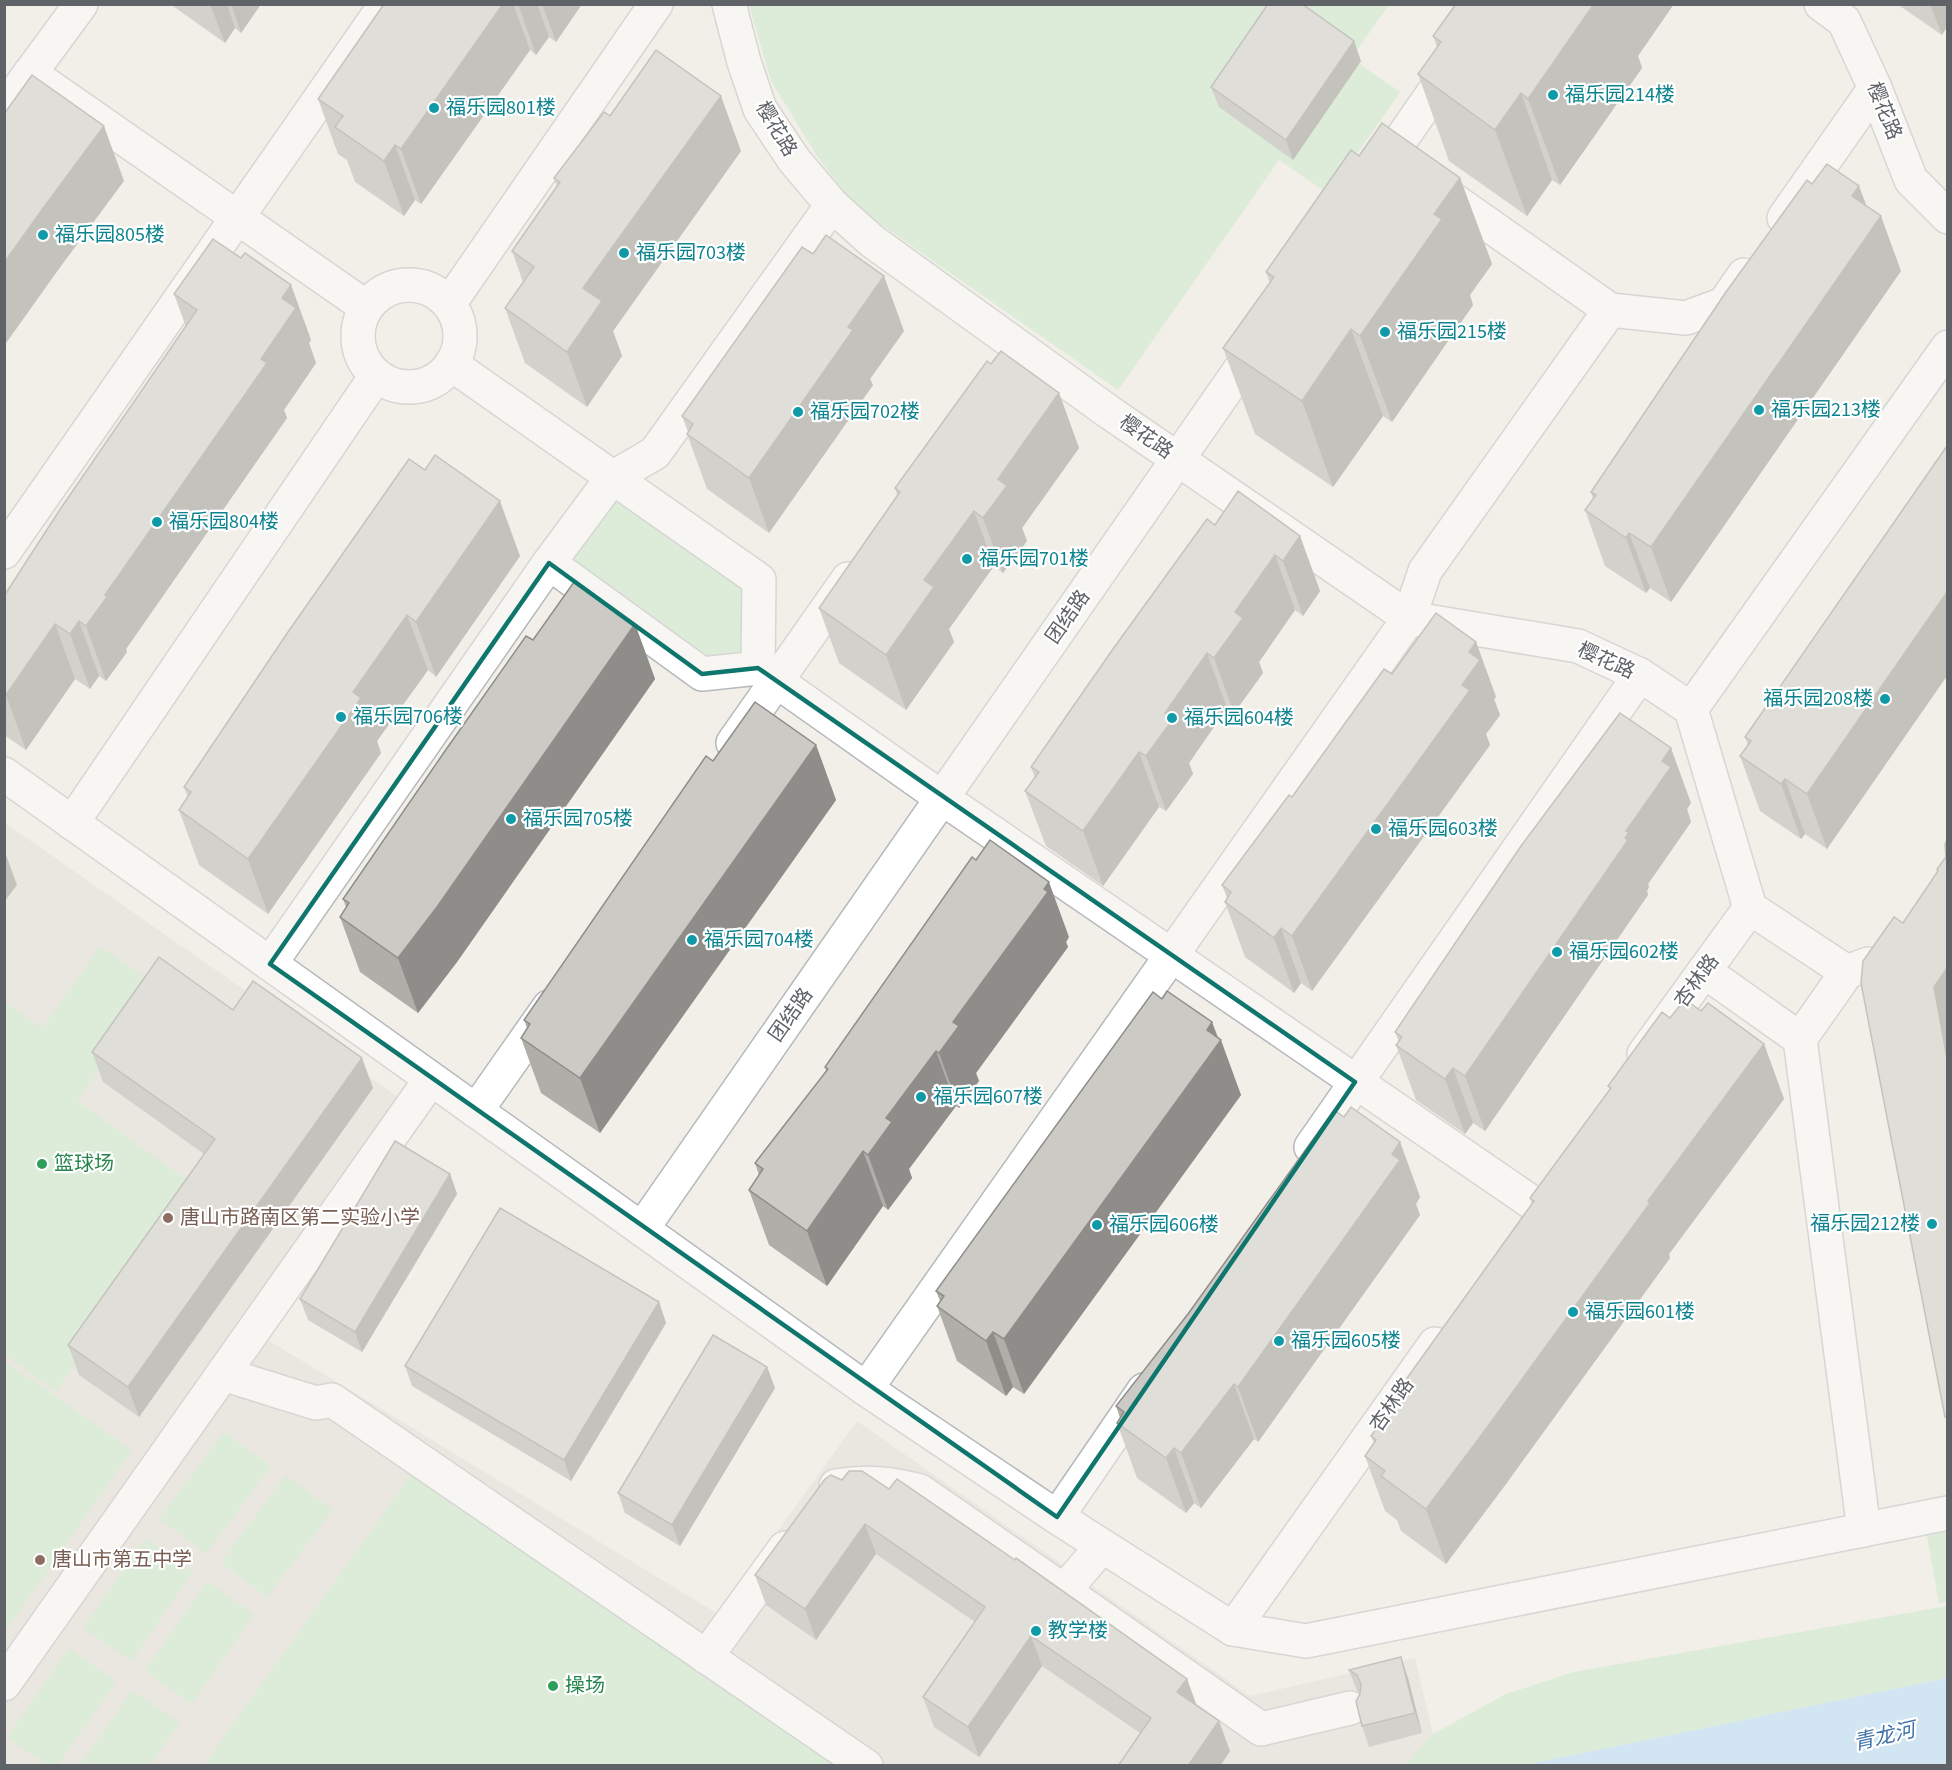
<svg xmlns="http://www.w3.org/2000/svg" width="1952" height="1770" font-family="'Source Sans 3','Noto Sans SC',sans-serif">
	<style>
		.education { fill: #e1ded6 }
		.green { fill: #c5e8c5 }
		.water { fill: #aadaff }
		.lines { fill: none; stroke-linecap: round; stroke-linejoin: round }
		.minor-casing { stroke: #b5b8bc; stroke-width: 36 }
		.minor { stroke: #fff; stroke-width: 33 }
		.wall { fill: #afaea9 }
		.shaded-wall { fill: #8f8d8a }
		.building { fill: #cccac5; stroke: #8f8d8a; stroke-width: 1.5 }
		.marked { fill: none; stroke: #0f766e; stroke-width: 4.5; stroke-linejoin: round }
		.culture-dot { fill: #0f9aa8; stroke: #fff; stroke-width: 2 }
		.leisure-dot { fill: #2e9e5b; stroke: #fff; stroke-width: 2 }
		.education-dot { fill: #8d6e63; stroke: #fff; stroke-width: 2 }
		.labels { text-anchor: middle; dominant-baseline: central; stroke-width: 4.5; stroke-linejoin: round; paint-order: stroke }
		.culture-label { font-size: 20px; fill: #0d838f; stroke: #fff; text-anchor: start }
		.street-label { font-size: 20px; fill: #5f6368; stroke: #fff }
		.leisure-label { font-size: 20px; fill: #27864d; stroke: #fff; text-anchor: start }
		.education-label { font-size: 20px; fill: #785e54; stroke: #fff; text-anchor: start }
		.water-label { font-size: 21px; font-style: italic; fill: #4174aa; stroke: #fff }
	</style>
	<rect width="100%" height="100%" fill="#f1efe8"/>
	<!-- education -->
	<polygon class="education" points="5,823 411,1106 253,1331 718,1614 857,1421 1250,1696 1415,1658 1433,1734 1404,1766 5,1765"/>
	<!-- green -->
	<g class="green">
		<polygon points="749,5 1389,5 1351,58 1400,92 1329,194 1279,160 1118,390 853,205 817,156 771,81"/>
		<polygon points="612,478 756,581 755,664 702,669 552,562"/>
		<polygon points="100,946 158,986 77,1101 199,1188 56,1391 5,1355 5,1002 43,1028"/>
		<polygon points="5,1361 132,1450 5,1632"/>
		<polygon points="224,1432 271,1466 206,1554 159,1519"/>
		<polygon points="286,1475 333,1510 267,1597 221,1562"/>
		<polygon points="411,1475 837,1765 203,1766"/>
		<polygon points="1947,1532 1947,1602 1939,1604 1927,1536"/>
		<polygon points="145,1539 193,1572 131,1661 83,1628"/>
		<polygon points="207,1581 254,1614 192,1704 145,1671"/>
		<polygon points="1947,1606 1947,1678 1525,1765 1404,1766 1433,1734 1506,1694 1574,1672"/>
		<polygon points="69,1648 116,1682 58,1765 47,1765 7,1738"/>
		<polygon points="132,1690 180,1723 150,1765 80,1765"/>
	</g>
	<!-- water -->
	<polygon class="water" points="1947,1678 1947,1765 1525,1765"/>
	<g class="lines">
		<defs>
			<g id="minor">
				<polyline points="729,4 744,62 760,109 794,160 832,205 872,241 1109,412 1409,618 1578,646 1640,675 1691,709"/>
				<polyline points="1821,4 1844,21 1875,88 1911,180 1948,217"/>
				<polyline points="30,73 366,307"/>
				<polyline points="4,109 81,4"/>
				<polyline points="1377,174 1495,4"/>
				<polyline points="1438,189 1610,310 1686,318 1724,304 1744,275"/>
				<polyline points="1784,218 1875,88"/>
				<circle cx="409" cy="336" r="51"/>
				<polyline points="449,304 656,4"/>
				<polyline points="451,364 759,580 758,668 942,798 1534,1204"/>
				<polyline points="4,552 386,4"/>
				<polyline points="758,668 702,674 549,563 612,478 655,453 832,205"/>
				<polyline points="1691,709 1948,347"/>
				<polyline points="1691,709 1750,908"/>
				<polyline points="733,743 848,579"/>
				<polyline points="4,774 866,1389 1057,1517 1233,1629 1306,1641 1948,1513"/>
				<polyline points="72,823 376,376"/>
				<polyline points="1750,908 1847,972 1868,964"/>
				<polyline points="270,964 549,563"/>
				<polyline points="1704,971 1800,1039"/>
				<polyline points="1847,972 1800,1039 1864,1530"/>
				<polyline points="1644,1054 1750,908"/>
				<polyline points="476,1111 549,1007"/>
				<polyline points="1311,1147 1640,675"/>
				<polyline points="642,1229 1260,341"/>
				<polyline points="223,1374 316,1403 332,1400 866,1766"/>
				<polyline points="866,1389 1409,618 1425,571 1610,310"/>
				<path d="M836,1486C866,1481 891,1483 920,1491L1064,1591L1102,1546"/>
				<polyline points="1057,1517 1144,1390"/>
				<polyline points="1064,1591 1261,1729 1350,1708"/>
				<polyline points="1233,1629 1435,1344"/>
				<polyline points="706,1657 785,1548"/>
				<polyline points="4,1684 431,1079"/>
			</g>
		</defs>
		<!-- minor casing -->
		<use href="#minor" class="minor-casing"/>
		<!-- minor -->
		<use href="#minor" class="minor"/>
	</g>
	<!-- wall -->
	<g class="wall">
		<polygon points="170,4 261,4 241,33 235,28 225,43"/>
		<polygon points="384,4 582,4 556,42 549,37 536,55 530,50 421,204 415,200 404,216 355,182 347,160 338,154 318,99"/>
		<polygon points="1897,4 1947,4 1942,35"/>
		<polygon points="1433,36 1638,56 1642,68 1560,185 1552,180 1527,216 1449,161 1418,74 1437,47"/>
		<polygon points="1361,61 1293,160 1219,107 1211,87"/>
		<polygon points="610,116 741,151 613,331 622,356 587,407 525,363 505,308 523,282 512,251 557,186 554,178"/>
		<polygon points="1359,156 1460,178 1492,264 1470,295 1473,305 1392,422 1383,416 1333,487 1255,434 1223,348 1270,283 1266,272"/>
		<polygon points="1812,184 1867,207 1901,271 1671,602 1650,588 1646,593 1605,566 1585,510 1593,499 1591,492"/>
		<polygon points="241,258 291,285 311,340 309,343 316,363 284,410 287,418 126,649 127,652 106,681 99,676 90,689 75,679 26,750 4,735 4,592 6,593 186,327 174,294"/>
		<polygon points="904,331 870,379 873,385 769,533 707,489 687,434 688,432 682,416"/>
		<polygon points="991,364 1059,393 1079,448 1022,528 1027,541 1003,573 994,566 949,629 954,642 906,710 839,663 819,608 897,495 895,488"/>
		<polygon points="1947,446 1827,849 1805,834 1801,839 1760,811 1740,756 1748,745 1745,737"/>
		<polygon points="1215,525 1300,536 1320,591 1303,616 1295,610 1259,662 1263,673 1234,713 1227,708 1189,763 1193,774 1166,811 1159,807 1103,886 1046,846 1025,791 1035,778 1031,767"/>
		<polygon points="520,556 436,677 428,670 377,741 381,753 268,914 199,865 179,810 188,797 184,787 288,632"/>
		<polygon points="635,624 655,679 457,962 418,1013 360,972 340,917 346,907 343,899 533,640"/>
		<polygon points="1476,642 1496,697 1494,699 1500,715 1486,734 1490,745 1312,991 1301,983 1294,993 1245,957 1225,902 1227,898 1222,885 1392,674"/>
		<polygon points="816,745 836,800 600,1133 541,1093 521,1038 527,1028 524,1020 713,761"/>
		<polygon points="1691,803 1687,809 1691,822 1648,884 1649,887 1647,891 1648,895 1485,1131 1473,1123 1465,1134 1416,1100 1396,1045 1399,1042 1395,1032"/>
		<polygon points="1069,937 1066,942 1068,947 976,1073 979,1081 959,1108 956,1106 909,1169 912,1178 888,1210 883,1206 827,1286 769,1245 749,1190 759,1175 755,1163 826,1071 825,1067"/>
		<polygon points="1162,999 1212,1022 1241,1095 1024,1394 1013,1387 1006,1396 957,1361 937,1306 940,1301 936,1291"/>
		<polygon points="233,1010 373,1088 139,1417 79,1375 68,1345 204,1154 103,1082 92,1052"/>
		<polygon points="1701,1011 1764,1044 1784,1099 1669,1254 1670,1258 1503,1488 1446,1564 1401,1531 1397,1520 1385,1511 1365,1456 1374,1443 1371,1436 1409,1382 1407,1378 1532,1204 1530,1198 1610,1090 1608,1086 1670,1018"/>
		<polygon points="1344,1117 1400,1142 1420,1197 1416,1204 1420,1215 1258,1442 1254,1439 1201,1508 1194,1503 1186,1513 1137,1478 1117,1423 1120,1418 1116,1406"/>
		<polygon points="450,1174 457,1194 362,1352 308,1320 300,1299"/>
		<polygon points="659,1302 666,1323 571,1481 412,1386 405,1366"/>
		<polygon points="767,1367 775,1388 680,1546 625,1513 618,1493"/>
		<polygon points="842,1480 889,1489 1187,1679 1196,1706 1230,1751 1220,1766 1118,1766 1140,1733 1042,1666 979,1757 934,1727 923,1697 975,1622 876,1554 816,1640 766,1605 755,1575"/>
		<polygon points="1349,1670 1408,1678 1422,1733 1369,1747 1362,1726 1360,1693 1357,1691"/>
	</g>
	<!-- shaded-wall -->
	<g class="shaded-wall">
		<polygon points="210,4 227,4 235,28 225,43"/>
		<polygon points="231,4 261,4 241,33"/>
		<polygon points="503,4 513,4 530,50 421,204 401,149"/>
		<polygon points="518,4 537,4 549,37 536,55"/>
		<polygon points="542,4 582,4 556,42"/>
		<polygon points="1594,4 1674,4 1638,56 1642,68 1560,185 1528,99"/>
		<polygon points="1930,4 1947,4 1947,27 1942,35"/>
		<polygon points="1354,41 1361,61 1293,160 1286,140"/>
		<polygon points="1521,93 1552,180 1527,216 1495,130"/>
		<polygon points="721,96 741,151 613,331 622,356 587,407 567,352 583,288"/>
		<polygon points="104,126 124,181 61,266 4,346 4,263 41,211"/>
		<polygon points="395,145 415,200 404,216 384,161"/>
		<polygon points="1460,178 1492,264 1470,295 1473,305 1392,422 1360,336 1434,214"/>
		<polygon points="1859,186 1874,226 1881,216 1901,271 1671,602 1651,547 1852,196"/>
		<polygon points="884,276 904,331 870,379 873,385 769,533 749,478 848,327"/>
		<polygon points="291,285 311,340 309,343 316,363 284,410 287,418 126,649 127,652 106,681 86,626 105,595 261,359 282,298"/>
		<polygon points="1351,329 1383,416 1333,487 1302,401"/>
		<polygon points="1059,393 1079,448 1022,528 1027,541 1003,573 983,518 998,479"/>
		<polygon points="500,501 520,556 436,677 416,622"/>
		<polygon points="974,511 994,566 949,629 954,642 906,710 886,655 924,580"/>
		<polygon points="1629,533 1650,588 1646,593 1626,538"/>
		<polygon points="1300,536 1320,591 1303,616 1283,561"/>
		<polygon points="1275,555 1295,610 1259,662 1263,673 1234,713 1214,658 1235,612"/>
		<polygon points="1947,592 1947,676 1827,849 1807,794"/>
		<polygon points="407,615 428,670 377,741 381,753 268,914 248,859 353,692"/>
		<polygon points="79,621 99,676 90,689 70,634"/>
		<polygon points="55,624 75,679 26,750 6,695"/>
		<polygon points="635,624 655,679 457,962 418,1013 398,958"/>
		<polygon points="1476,642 1496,697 1494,699 1500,715 1486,734 1490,745 1312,991 1292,936 1462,685 1469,652"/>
		<polygon points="1207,653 1227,708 1189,763 1193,774 1166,811 1146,756 1165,713"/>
		<polygon points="816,745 836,800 600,1133 580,1078"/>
		<polygon points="1671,748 1691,803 1687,809 1691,822 1648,884 1649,887 1647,891 1648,895 1485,1131 1465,1076 1625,838 1626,831 1662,761"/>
		<polygon points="1139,752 1159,807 1103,886 1083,831"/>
		<polygon points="1785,779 1805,834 1801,839 1781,784"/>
		<polygon points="6,855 17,885 4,902 4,857"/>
		<polygon points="1049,882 1069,937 1066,942 1068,947 976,1073 979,1081 959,1108 939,1053 953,1022"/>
		<polygon points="1281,928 1301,983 1294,993 1274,938"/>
		<polygon points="1947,968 1947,1058 1934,987"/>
		<polygon points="1212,1022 1219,1042 1221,1040 1241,1095 1024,1394 1004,1339"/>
		<polygon points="1764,1044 1784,1099 1669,1254 1670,1258 1503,1488 1446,1564 1426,1509 1648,1201"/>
		<polygon points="936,1051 956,1106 909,1169 912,1178 888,1210 868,1155 886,1118"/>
		<polygon points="362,1058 373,1088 139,1417 128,1387"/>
		<polygon points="1453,1068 1473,1123 1465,1134 1445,1079"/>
		<polygon points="1400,1142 1420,1197 1416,1204 1420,1215 1258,1442 1238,1387"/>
		<polygon points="863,1151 883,1206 827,1286 807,1231"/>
		<polygon points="450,1174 457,1194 362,1352 355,1332"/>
		<polygon points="659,1302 666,1323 571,1481 564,1460"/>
		<polygon points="993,1332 1013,1387 1006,1396 986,1341"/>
		<polygon points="767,1367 775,1388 680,1546 672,1525"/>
		<polygon points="1234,1384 1254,1439 1201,1508 1181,1453"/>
		<polygon points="1174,1448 1194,1503 1186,1513 1166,1458"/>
		<polygon points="865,1524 876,1554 816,1640 805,1609"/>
		<polygon points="1031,1636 1042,1666 979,1757 968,1727"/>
		<polygon points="1401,1657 1408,1678 1422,1733 1415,1713"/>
		<polygon points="1187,1679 1198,1709 1177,1692"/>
		<polygon points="1219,1721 1230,1751 1220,1766 1188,1766"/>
	</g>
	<!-- building -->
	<g class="building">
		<polygon points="384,4 503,4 401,149 395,145 384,161 335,127 343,116 318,99"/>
		<polygon points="1268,4 1302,4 1354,41 1286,140 1211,87"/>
		<polygon points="1456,4 1594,4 1528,99 1521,93 1495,130 1418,74 1441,42 1433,36"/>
		<polygon points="656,50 721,96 583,288 602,301 567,352 505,308 534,267 512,251 560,182 554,178 604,112 610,116"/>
		<polygon points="32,75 104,126 41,211 4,263 4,114"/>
		<polygon points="1382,123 1460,178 1434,214 1442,219 1360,336 1351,329 1302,401 1223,348 1274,277 1266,272 1351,150 1359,156"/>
		<polygon points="1827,164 1859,186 1852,196 1881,216 1651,547 1629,533 1626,538 1585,510 1596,495 1591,492 1726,292 1807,180 1812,184"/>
		<polygon points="826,235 884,276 848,327 853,330 749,478 687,434 693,424 682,416 802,247 813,254"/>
		<polygon points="213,239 241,258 245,253 291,285 282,298 296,308 261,359 267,363 105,595 107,597 86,626 79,621 70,634 55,624 6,695 4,694 4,592 6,593 59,511 197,310 174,294"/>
		<polygon points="1001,351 1059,393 998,479 1007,486 983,518 974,511 924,580 934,587 886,655 819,608 900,492 895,488 987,361 991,364"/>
		<polygon points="1947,446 1947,592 1807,794 1785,779 1781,784 1740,756 1751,741 1745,737"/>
		<polygon points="435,455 500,501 416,622 407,615 353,692 361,698 248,859 179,810 191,792 184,787 288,632 409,459 425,470"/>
		<polygon points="1238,491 1300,536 1283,561 1275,555 1235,612 1243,618 1214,658 1207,653 1165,713 1173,719 1146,756 1139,752 1083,831 1025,791 1039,772 1031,767 1113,649 1207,519 1215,525"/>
		<polygon points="574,582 635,624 437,907 398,958 340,917 349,903 343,899 445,751 526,636 533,640"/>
		<polygon points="1436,613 1476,642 1469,652 1480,660 1462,685 1470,690 1292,936 1281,928 1274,938 1225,902 1231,892 1222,885 1289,795 1292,797 1384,669 1392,674"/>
		<polygon points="755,702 816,745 580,1078 521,1038 530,1024 524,1020 706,756 713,761"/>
		<polygon points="1620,713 1671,748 1662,761 1671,767 1626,831 1629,832 1625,838 1628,840 1465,1076 1453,1068 1445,1079 1396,1045 1402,1037 1395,1032 1521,846"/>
		<polygon points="990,840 1049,882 1044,889 1048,892 953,1022 959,1026 939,1053 936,1051 886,1118 892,1122 868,1155 863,1151 807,1231 749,1190 763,1169 755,1163 828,1069 825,1067 972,857 976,860"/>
		<polygon points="1947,840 1947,968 1934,987 1947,1058 1947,1417 1945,1417 1861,983 1863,961 1894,917 1903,923 1938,871 1937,869 1946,857 1945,844"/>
		<polygon points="159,957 233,1010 253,981 362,1058 128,1387 68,1345 215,1139 92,1052"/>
		<polygon points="1167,991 1212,1022 1207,1030 1221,1040 1004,1339 993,1332 986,1341 937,1306 944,1296 936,1291 1153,992 1162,999"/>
		<polygon points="1685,999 1701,1011 1708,1003 1764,1044 1648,1201 1650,1203 1483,1433 1426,1509 1381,1476 1385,1471 1365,1456 1376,1440 1371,1436 1410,1380 1407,1378 1534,1201 1530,1198 1611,1088 1608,1086 1662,1012 1670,1018"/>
		<polygon points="1351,1107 1400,1142 1392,1154 1400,1160 1238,1387 1234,1384 1181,1453 1174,1448 1166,1458 1117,1423 1124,1412 1116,1406 1188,1314 1334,1110 1344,1117"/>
		<polygon points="395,1141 450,1174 355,1332 300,1299"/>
		<polygon points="500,1208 659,1302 564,1460 405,1366"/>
		<polygon points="713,1335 767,1367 672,1525 618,1493"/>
		<polygon points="849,1471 862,1471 889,1489 897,1479 1015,1560 1016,1558 1187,1679 1177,1692 1219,1721 1188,1766 1118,1766 1151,1718 1031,1636 968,1727 923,1697 985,1607 865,1524 805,1609 755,1575 825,1479 831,1475 842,1480"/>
		<polygon points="1401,1657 1415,1713 1362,1726 1356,1701 1360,1694 1361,1684 1357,1675 1349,1670"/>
	</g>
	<!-- marked area -->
	<path d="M0 0H1952V1770H0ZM549,563L702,674L758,668L1355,1082L1057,1517L270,964Z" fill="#f1efe8" fill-opacity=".55" fill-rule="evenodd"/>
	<path class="marked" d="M549,563L702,674L758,668L1355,1082L1057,1517L270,964Z"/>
	<!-- markers -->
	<g class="culture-dot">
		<circle cx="1553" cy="95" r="6"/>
		<circle cx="434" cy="108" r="6"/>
		<circle cx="43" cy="235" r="6"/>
		<circle cx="624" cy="253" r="6"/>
		<circle cx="1385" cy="332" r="6"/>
		<circle cx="1759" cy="410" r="6"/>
		<circle cx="798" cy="412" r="6"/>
		<circle cx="157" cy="522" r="6"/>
		<circle cx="967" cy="559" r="6"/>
		<circle cx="1885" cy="699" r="6"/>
		<circle cx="341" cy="717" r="6"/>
		<circle cx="1172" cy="718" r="6"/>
		<circle cx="511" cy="819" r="6"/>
		<circle cx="1376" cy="829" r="6"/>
		<circle cx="692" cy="940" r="6"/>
		<circle cx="1557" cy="952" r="6"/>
		<circle cx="921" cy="1097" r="6"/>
		<circle cx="1932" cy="1224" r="6"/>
		<circle cx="1097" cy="1225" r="6"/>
		<circle cx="1573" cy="1312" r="6"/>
		<circle cx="1279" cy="1341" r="6"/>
		<circle cx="1036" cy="1631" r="6"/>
	</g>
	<g class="leisure-dot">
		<circle cx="42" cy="1164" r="6"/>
		<circle cx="553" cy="1686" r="6"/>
	</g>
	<g class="education-dot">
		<circle cx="168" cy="1218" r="6"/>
		<circle cx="40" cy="1560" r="6"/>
	</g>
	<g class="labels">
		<!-- culture labels -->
		<g class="culture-label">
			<text x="1565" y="95">福乐园214楼</text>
			<text x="446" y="108">福乐园801楼</text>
			<text x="55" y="235">福乐园805楼</text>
			<text x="636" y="253">福乐园703楼</text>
			<text x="1397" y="332">福乐园215楼</text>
			<text x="1771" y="410">福乐园213楼</text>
			<text x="810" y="412">福乐园702楼</text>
			<text x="169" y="522">福乐园804楼</text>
			<text x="979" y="559">福乐园701楼</text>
			<text x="1873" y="699" text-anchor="end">福乐园208楼</text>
			<text x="353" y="717">福乐园706楼</text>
			<text x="1184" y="718">福乐园604楼</text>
			<text x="523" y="819">福乐园705楼</text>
			<text x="1388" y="829">福乐园603楼</text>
			<text x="704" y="940">福乐园704楼</text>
			<text x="1569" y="952">福乐园602楼</text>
			<text x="933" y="1097">福乐园607楼</text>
			<text x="1920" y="1224" text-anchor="end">福乐园212楼</text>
			<text x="1109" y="1225">福乐园606楼</text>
			<text x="1585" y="1312">福乐园601楼</text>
			<text x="1291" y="1341">福乐园605楼</text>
			<text x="1048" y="1631">教学楼</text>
		</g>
		<!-- street labels -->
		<g class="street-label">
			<text transform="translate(1884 111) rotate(68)">樱花路</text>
			<text transform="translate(776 129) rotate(59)">樱花路</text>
			<text transform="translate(1146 437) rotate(35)">樱花路</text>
			<text transform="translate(1068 617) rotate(-55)">团结路</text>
			<text transform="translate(1606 661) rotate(24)">樱花路</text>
			<text transform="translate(1697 981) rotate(-54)">杏林路</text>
			<text transform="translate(791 1015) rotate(-55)">团结路</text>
			<text transform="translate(1392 1405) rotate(-55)">杏林路</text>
		</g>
		<!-- leisure labels -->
		<g class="leisure-label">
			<text x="54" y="1164">篮球场</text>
			<text x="565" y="1686">操场</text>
		</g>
		<!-- education labels -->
		<g class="education-label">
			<text x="180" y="1218">唐山市路南区第二实验小学</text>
			<text x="52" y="1560">唐山市第五中学</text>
		</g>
		<!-- water labels -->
		<g class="water-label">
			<text transform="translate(1884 1736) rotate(-13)">青龙河</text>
		</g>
	</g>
	<!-- border -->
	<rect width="1952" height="1770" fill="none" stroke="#5f6368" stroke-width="12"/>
</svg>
